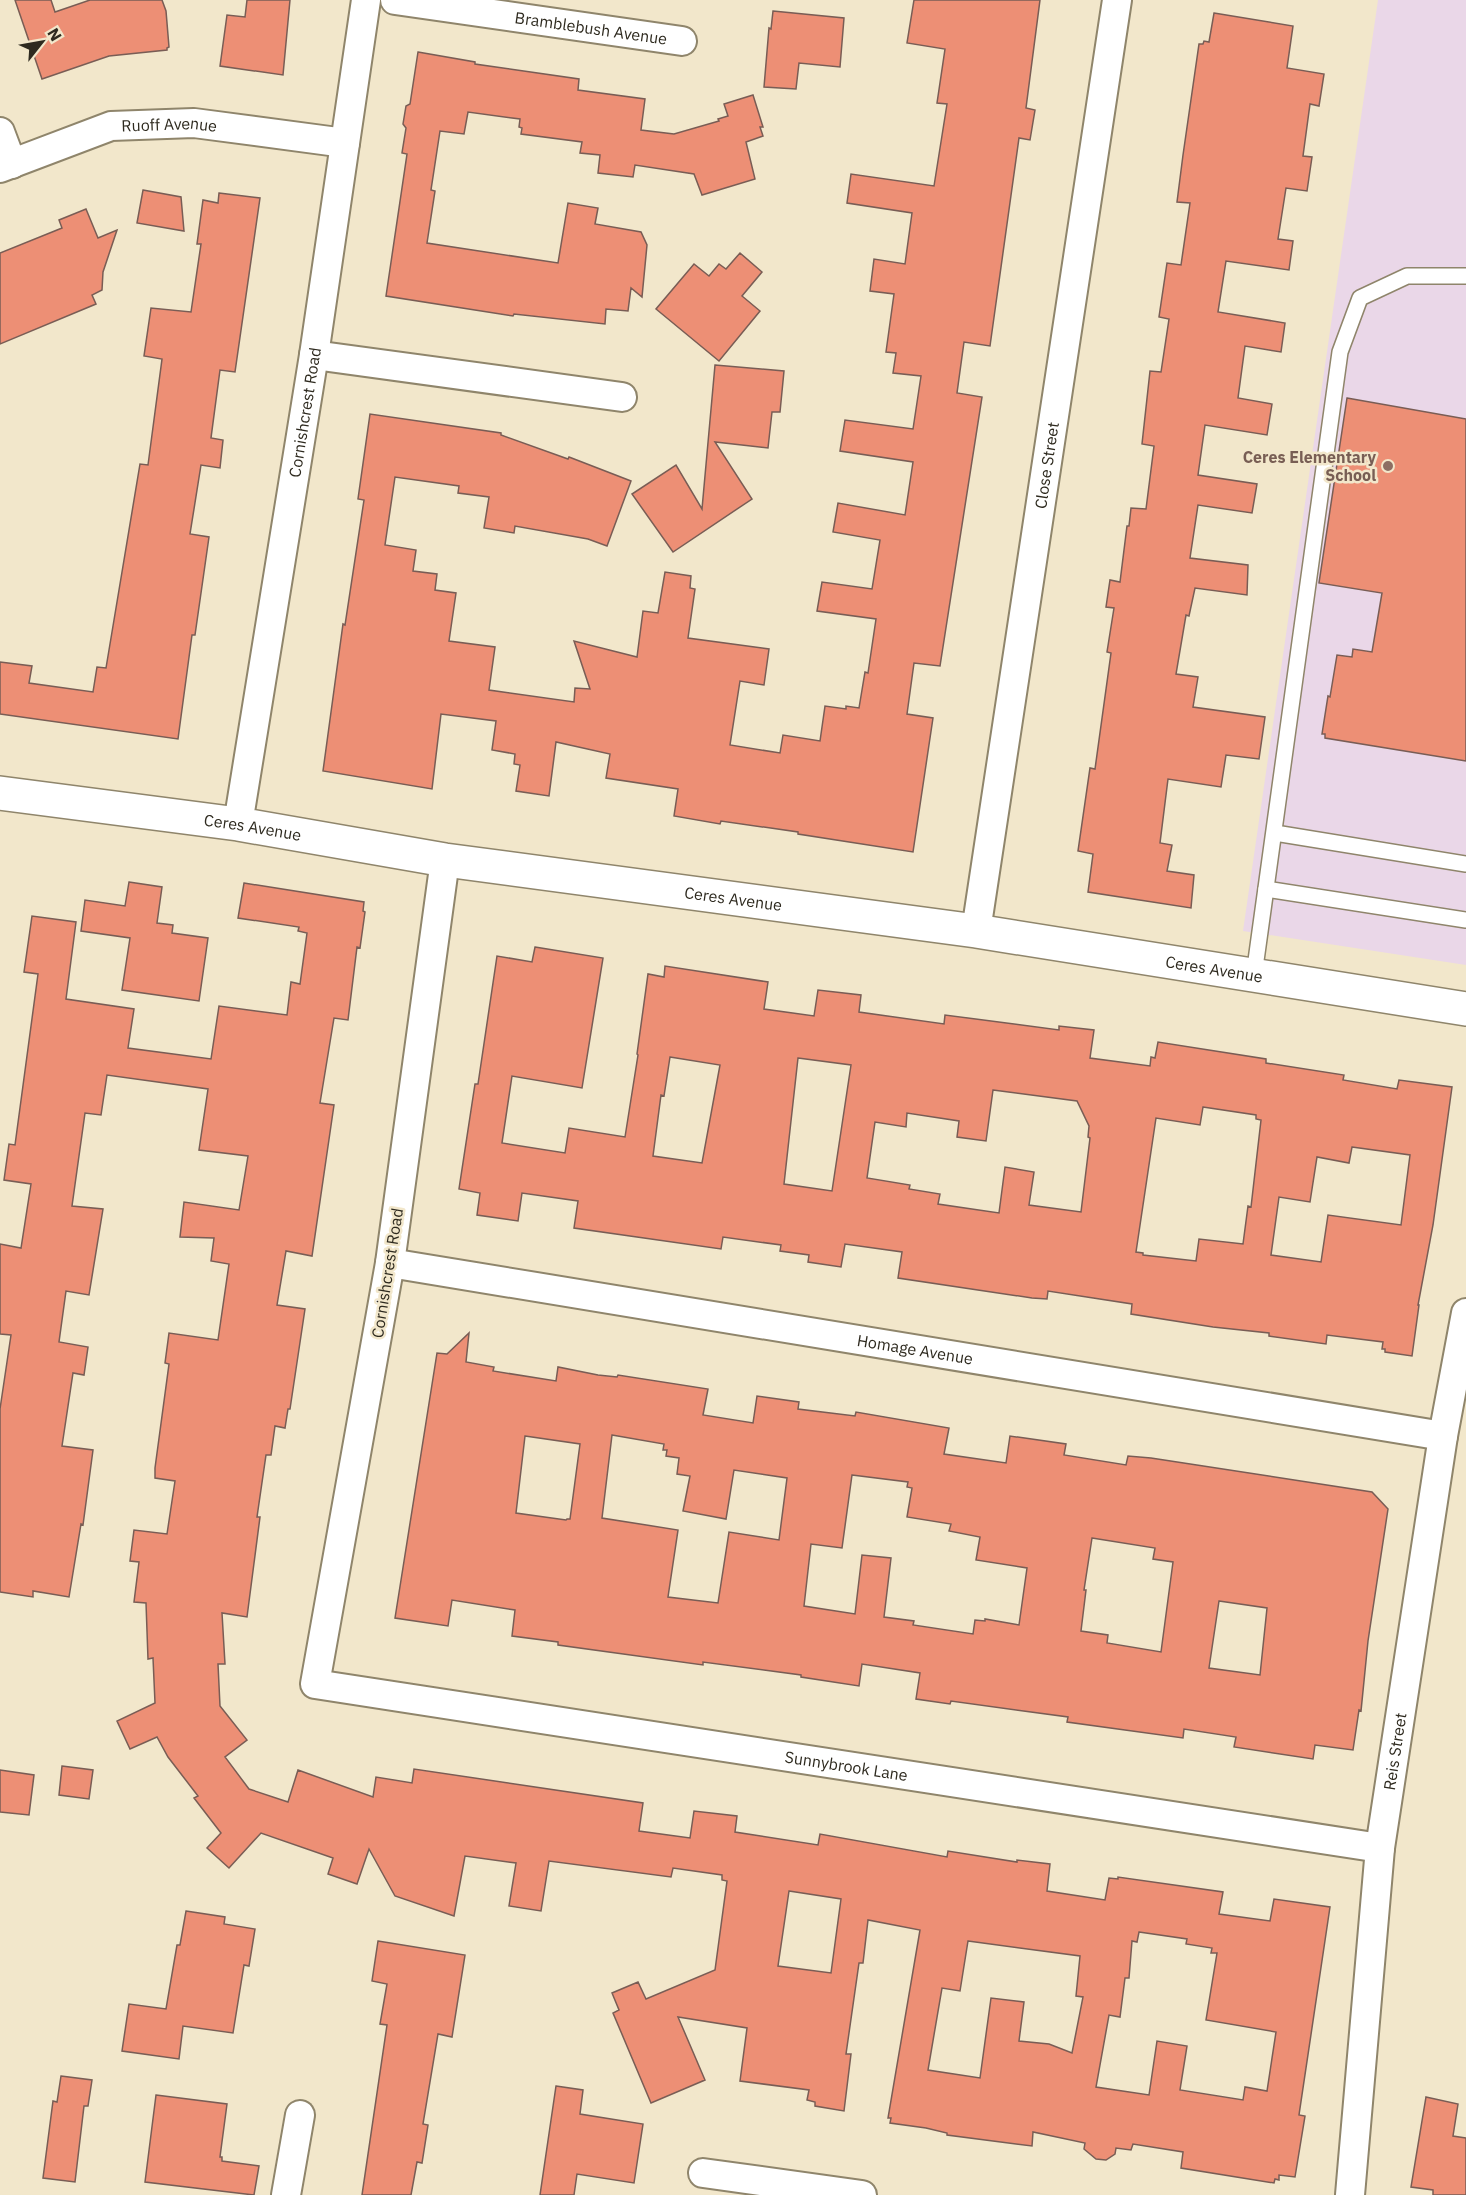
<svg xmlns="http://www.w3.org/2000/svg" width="1466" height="2195" font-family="'IBM Plex Sans',sans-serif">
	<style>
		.education { fill: #ead7e8 }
		.building { fill: #ed8f75; stroke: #795d55; stroke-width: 1.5; fill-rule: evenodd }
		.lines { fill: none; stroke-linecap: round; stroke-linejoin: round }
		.service-casing { stroke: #8f856b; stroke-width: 18 }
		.minor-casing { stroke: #8f856b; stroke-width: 32 }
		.tertiary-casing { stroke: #8f856b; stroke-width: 36 }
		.service { stroke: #fff; stroke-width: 15 }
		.minor { stroke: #fff; stroke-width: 28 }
		.tertiary { stroke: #fff; stroke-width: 33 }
		.education-dot { fill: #8d6e63; stroke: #f2e7cb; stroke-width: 2 }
		.labels { text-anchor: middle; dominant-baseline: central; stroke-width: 5; stroke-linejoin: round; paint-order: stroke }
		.street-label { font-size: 16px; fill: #2e2a1f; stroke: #f2e7cb }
		.education-label { font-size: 16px; font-weight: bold; fill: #785e54; stroke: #f2e7cb; text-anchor: end }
	</style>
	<rect width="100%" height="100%" fill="#f2e7cb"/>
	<!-- education -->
	<polygon class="education" points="1378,0 1466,0 1466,965 1243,931"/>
	<!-- building -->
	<g class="building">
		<polygon points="15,0 51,0 55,12 90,0 162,0 166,11 169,47 167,48 167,50 109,56 42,79"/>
		<polygon points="247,0 290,0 283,75 220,66 227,15 245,17"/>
		<polygon points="914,0 1040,0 1026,108 1035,110 1030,140 1019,138 990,346 964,342 957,393 982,397 940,666 914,663 907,714 933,718 913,852 798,834 798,832 721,821 720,824 674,816 678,789 606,778 610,754 556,742 549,796 516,791 520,765 514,764 515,754 492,750 496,721 441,714 432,789 323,771 343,624 345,625 364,500 358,499 370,414 501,433 501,435 568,459 569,457 631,481 607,546 588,539 515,526 514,533 484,528 489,497 458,493 459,486 395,477 385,545 416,550 413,571 437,574 435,590 456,593 449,641 495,647 489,690 574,702 575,688 590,689 574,641 637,657 643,611 658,613 665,572 691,576 690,588 695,589 688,638 769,649 764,685 740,681 730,745 780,753 783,735 820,741 825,706 846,709 846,706 859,708 865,672 868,673 876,619 817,611 822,582 872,589 880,540 833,532 838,503 905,515 913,462 840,451 845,420 913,429 921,376 893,373 896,353 886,352 894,294 870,291 874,259 905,264 912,213 847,203 851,174 934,186 947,104 937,103 945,49 907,43"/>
		<polygon points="773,11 844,18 840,67 799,63 796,89 764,87 769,28 771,29"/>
		<polygon points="1214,13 1293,26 1287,68 1324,74 1319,106 1310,104 1303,156 1312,157 1307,191 1286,188 1278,239 1293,241 1289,270 1226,261 1218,312 1285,323 1281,352 1245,346 1238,398 1272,404 1267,435 1205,425 1198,475 1257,484 1252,513 1198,505 1190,558 1248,565 1247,595 1195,588 1189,616 1186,615 1176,674 1198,677 1193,707 1265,717 1259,759 1226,755 1221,787 1168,779 1160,843 1172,845 1167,871 1194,875 1191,908 1088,892 1093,854 1078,851 1090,768 1095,769 1111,653 1107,652 1114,608 1106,607 1110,580 1120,582 1127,526 1129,526 1131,508 1146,509 1154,446 1142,444 1150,371 1161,372 1169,319 1159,317 1167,263 1181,265 1190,203 1177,202 1183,155 1199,44 1203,44 1204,41 1209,42"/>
		<polygon points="418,52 475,62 475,64 579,79 578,90 645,99 641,130 674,134 719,121 718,119 728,116 724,104 753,95 763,127 760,127 763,136 746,142 755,179 702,195 694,174 635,165 633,177 598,173 600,155 580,153 582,142 521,134 522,128 519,127 520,119 468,112 464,134 440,131 431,190 435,191 427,243 558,263 568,203 598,208 595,224 641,232 647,245 642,297 631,288 628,311 606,309 605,324 514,314 513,316 386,296 407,154 402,153 406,128 403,124 406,106 410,104"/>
		<polygon points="143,190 181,197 184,231 137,223"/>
		<polygon points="219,193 260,198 235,372 220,370 211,438 223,440 220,468 201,465 190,534 209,537 195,635 192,635 178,739 0,714 0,662 32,666 29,683 93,692 97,667 106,668 140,464 148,465 162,359 144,356 151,308 191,312 201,244 197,244 203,200 218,203"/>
		<polygon points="86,209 98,238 117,230 103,272 102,290 92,295 96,304 0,344 0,253 62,228 59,220"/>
		<polygon points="740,253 762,272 742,296 760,311 719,361 656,309 694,264 709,276 719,264 726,269"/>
		<polygon points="715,365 784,371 780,412 772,412 768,448 715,442 752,499 673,552 632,494 676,465 702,509"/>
		<polygon points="1347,398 1466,419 1466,761 1325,738 1325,734 1322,734 1328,696 1330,697 1337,655 1352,657 1353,649 1372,652 1382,593 1319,583"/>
		<polygon points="129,882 162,887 157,923 173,925 172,933 208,938 199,1001 122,990 130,938 81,931 85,900 125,906"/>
		<path d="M244,883L364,902L363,911L365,912L360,948L357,947L348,1020L334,1018L320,1103L334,1105L312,1256L286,1251L277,1305L305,1309L290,1409H288L285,1428L275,1426L271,1455H266L257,1517H260L247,1617L222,1613L225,1664H218L220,1706L247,1740L225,1757L249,1789L288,1802L298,1770L373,1797L376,1777L412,1783L414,1769L643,1803L639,1831L690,1838L694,1811L737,1816L735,1832L818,1845L820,1834L947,1857L948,1851L1017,1862V1860L1050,1864L1047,1891L1105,1900L1109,1878L1118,1879V1877L1223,1892L1219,1914L1270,1921L1274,1899L1330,1907L1299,2115L1305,2116L1295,2177L1279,2175V2180L1275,2179L1274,2183L1181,2168L1183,2152L1133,2144L1131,2150L1116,2148L1115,2154L1106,2160L1096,2159L1084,2149L1085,2143L1033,2132L1032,2146L947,2135V2133L926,2128L890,2123L891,2118H888L920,1930L868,1920L863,1963H859L846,2054H851L844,2111L815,2106V2102L807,2100L809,2090L740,2081L747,2028L678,2017L705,2080L651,2103L613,2013L619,2010L612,1993L638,1982L646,1999L715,1970L727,1881L722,1880V1875L673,1868L671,1877L549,1861L541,1911L509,1906L516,1863L465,1856L454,1916L395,1896L369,1849L357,1884L328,1874L333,1858L261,1833L229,1868L207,1848L221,1833L194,1798L198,1796L168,1757L157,1737L130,1749L117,1721L155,1703L153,1658L148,1659L146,1603L134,1602L139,1562L130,1561L134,1530L167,1534L175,1481L155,1478V1468L169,1364L165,1363L169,1333L218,1340L229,1264L211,1261L214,1238L180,1237L184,1202L239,1210L248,1156L199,1150L208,1089L107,1075L101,1115L85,1113L72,1206L103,1209L89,1295L66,1291L59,1342L88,1347L84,1375L73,1373L62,1446L93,1450L83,1525L81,1524L69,1597L33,1591V1597L0,1592V1409L11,1335L0,1334V1244L21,1248L31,1184L4,1180L9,1144L15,1145L38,974L24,972L32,916L76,922L66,999L134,1009L128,1048L211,1059L219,1006L287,1015L291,982L300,984L307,933L298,931L299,927L238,918ZM789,1891L841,1899L831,1973L778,1966ZM1139,1932L1187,1939L1186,1944L1212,1948L1211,1953H1217L1206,2020L1276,2032L1267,2091L1245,2087L1243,2100L1180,2090L1187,2046L1157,2041L1149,2095L1096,2087L1109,2015L1120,2017L1125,1978H1129L1132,1941L1137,1942ZM968,1941L1080,1956L1076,1996L1083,1997L1072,2053L1049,2044L1019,2041L1024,2002L991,1998L980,2078L928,2070L942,1988L960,1991Z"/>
		<path d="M535,947L603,958L582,1088L512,1076L502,1143L565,1153L569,1128L625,1137L638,1055L637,1054L648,974L664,977L665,966L768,982L764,1009L814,1016L818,990L861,995L859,1012L944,1024L945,1015L1059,1030V1026L1094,1030L1090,1058L1150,1066L1151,1057L1155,1058L1158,1042L1266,1059V1063L1344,1075L1343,1080L1397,1089L1399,1080L1452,1087L1433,1225L1418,1305H1419L1412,1356L1385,1352V1349H1382L1383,1342L1327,1335L1326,1344L1269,1336V1333L1213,1327L1131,1314L1132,1304L1048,1291L1047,1299L1032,1298L898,1278L902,1252L845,1244L841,1267L808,1262L809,1255L780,1251L781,1245L723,1237L721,1249L574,1228L578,1201L522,1193L518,1221L477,1215L480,1193L459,1189L475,1084H478L497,956L532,962ZM670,1057L720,1065L702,1163L653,1156L661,1095L664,1096ZM798,1058L851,1065L832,1191L784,1184ZM993,1090L1077,1101L1089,1126L1088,1137L1090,1138L1081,1212L1029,1205L1034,1172L1005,1167L999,1213L938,1204L940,1194L909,1189L910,1185L867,1178L875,1122L906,1127L907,1113L959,1121L957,1137L986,1141ZM1203,1107L1256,1115V1119L1261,1120L1251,1207L1248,1206L1243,1244L1199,1239L1196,1261L1143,1255V1253L1136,1252L1156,1118L1200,1125ZM1352,1147L1410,1155L1401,1225L1328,1215L1321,1262L1271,1255L1279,1197L1310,1202L1317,1157L1349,1163Z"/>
		<path d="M469,1333L466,1362L494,1367L493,1371L556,1381L558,1367L598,1375L617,1377L618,1375L708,1389L703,1415L753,1423L757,1396L799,1402L798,1409L855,1416L856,1412L949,1428L944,1454L1006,1463L1010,1436L1066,1444L1064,1455L1126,1465L1128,1456L1151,1458L1372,1492L1388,1509L1368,1641L1361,1711L1359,1710L1353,1750L1315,1745L1313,1759L1234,1747L1236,1737L1184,1729L1183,1738L1067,1722L1068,1717L951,1701L950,1704L916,1699L920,1673L862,1664L859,1686L801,1677V1675L703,1662V1665L558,1645V1642L512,1636L515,1610L452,1600L448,1626L395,1618L437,1353L447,1354ZM612,1435L664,1444L663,1450H667L666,1456L679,1458L677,1474L690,1476L683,1511L726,1519L734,1470L787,1478L779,1540L729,1532L718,1603L668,1597L678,1530L602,1518ZM525,1436L580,1444L570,1519H567L566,1520L516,1513ZM852,1475L908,1482L907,1487L912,1488L907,1517L951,1524L949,1531L980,1537L976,1560L1027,1568L1019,1625L985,1619V1621L975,1620L973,1634L913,1625L914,1621L884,1617L891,1558L862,1555L855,1614L804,1606L811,1544L842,1548ZM1092,1538L1155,1548L1153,1559L1173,1562L1161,1652L1107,1643L1108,1635L1081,1631L1086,1590H1084ZM1219,1601L1267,1608L1260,1675L1209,1668Z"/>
		<polygon points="62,1766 93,1770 89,1799 59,1795"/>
		<polygon points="0,1770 34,1775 29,1815 0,1812"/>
		<polygon points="186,1911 225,1917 224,1924 255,1929 249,1966 244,1965 233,2033 183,2026 179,2059 122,2051 129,2004 166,2009 177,1945 180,1945"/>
		<polygon points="378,1941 465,1955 452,2037 438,2034 423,2124 428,2125 422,2163 417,2162 411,2195 362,2195 387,2025 380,2024 387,1984 372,1981"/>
		<polygon points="61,2076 92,2080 88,2106 84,2106 75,2182 43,2178 53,2101 57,2102"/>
		<polygon points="556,2086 583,2090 580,2114 643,2124 634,2183 577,2174 574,2195 540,2195"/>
		<polygon points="156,2095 227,2104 220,2157 222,2157 222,2161 259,2166 254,2195 145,2182"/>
		<polygon points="1426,2097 1458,2104 1453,2136 1466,2138 1466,2195 1433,2195 1433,2190 1411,2187"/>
	</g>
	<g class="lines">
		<defs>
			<g id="service">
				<polyline points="1275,833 1466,864"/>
				<polyline points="1266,889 1466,920"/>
				<polyline points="1254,975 1340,352 1360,298 1407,276 1466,276"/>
			</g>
			<g id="minor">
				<path id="s1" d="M395,0L682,41"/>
				<polyline points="0,132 12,164"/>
				<path id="s2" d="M0,168L111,126L194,123L345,143"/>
				<polyline points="314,355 622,397"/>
				<path id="s3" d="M238,824L314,355L366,0"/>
				<path id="s4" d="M445,860L390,1263L315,1684L1380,1848"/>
				<path id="s5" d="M976,931L1117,0"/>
				<path id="s6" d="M390,1263L1443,1436"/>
				<polyline points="703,2173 862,2195"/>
				<polyline points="286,2195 300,2115"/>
				<path id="s7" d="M1350,2195L1380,1848L1443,1436L1466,1313"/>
			</g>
			<g id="tertiary">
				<path id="s8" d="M0,793L238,824L445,860L976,931L1466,1009"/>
			</g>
		</defs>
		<!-- service casing -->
		<use href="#service" class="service-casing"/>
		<!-- minor casing -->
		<use href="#minor" class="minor-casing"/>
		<!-- tertiary casing -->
		<use href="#tertiary" class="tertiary-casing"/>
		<!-- service -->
		<use href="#service" class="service"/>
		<!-- minor -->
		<use href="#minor" class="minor"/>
		<!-- tertiary -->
		<use href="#tertiary" class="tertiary"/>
	</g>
	<!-- markers -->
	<circle class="education-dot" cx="1388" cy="466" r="6"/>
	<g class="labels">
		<!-- street labels -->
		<g class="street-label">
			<text stroke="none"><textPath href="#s1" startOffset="198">Bramblebush Avenue</textPath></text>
			<text stroke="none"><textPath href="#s2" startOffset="177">Ruoff Avenue</textPath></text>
			<text stroke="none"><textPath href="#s3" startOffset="417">Cornishcrest Road</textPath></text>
			<text stroke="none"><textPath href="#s5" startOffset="471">Close Street</textPath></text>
			<text stroke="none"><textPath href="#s8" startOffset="255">Ceres Avenue</textPath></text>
			<text stroke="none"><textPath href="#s8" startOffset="741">Ceres Avenue</textPath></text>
			<text stroke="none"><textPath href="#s8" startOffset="1227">Ceres Avenue</textPath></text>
			<text transform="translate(387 1273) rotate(-81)">Cornishcrest Road</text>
			<text stroke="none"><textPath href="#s6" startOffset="532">Homage Avenue</textPath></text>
			<text stroke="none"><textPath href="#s7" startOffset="446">Reis Street</textPath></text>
			<text stroke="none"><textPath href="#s4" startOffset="1372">Sunnybrook Lane</textPath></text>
		</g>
		<!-- education labels -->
		<g class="education-label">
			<text x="1376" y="457">Ceres Elementary<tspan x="1376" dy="18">School</tspan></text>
		</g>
	</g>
	<!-- north arrow -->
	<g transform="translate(42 42) rotate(59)" stroke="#f2e7cb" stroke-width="4.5" paint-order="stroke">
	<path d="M0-4.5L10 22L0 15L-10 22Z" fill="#2e2a1f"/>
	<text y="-9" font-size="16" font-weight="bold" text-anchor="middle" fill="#2e2a1f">N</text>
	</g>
</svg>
